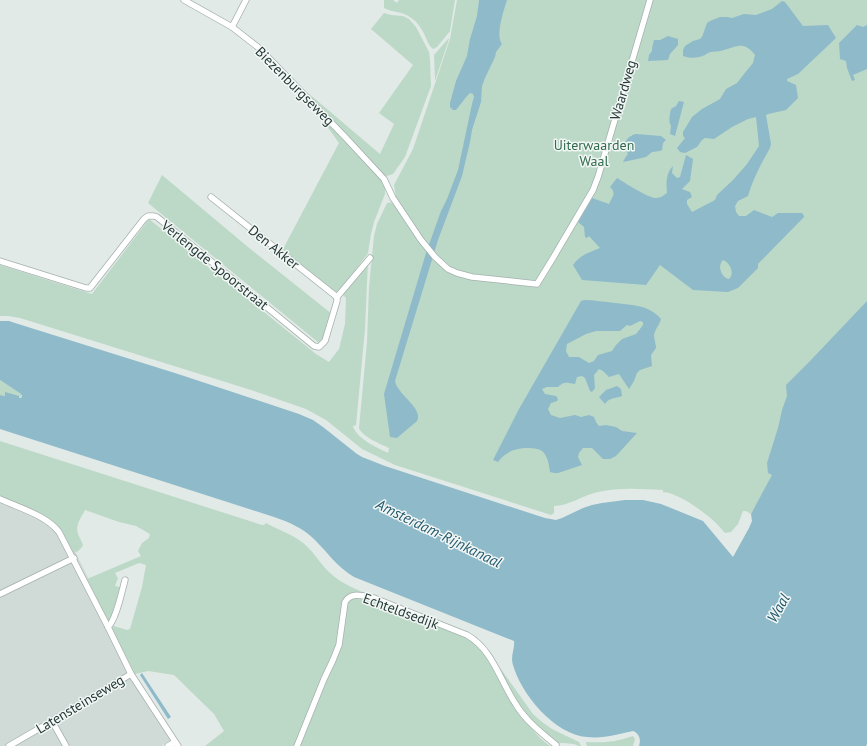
<svg xmlns="http://www.w3.org/2000/svg" width="867" height="746" font-family="'PT Sans',sans-serif">
	<style>
		.built { fill: #d0dad6 }
		.green { fill: #bcd9c7 }
		.water { fill: #8fbaca; fill-rule: evenodd }
		.lines { fill: none; stroke-linecap: round; stroke-linejoin: round }
		.minor-casing { stroke: #a5b1ae; stroke-width: 7 }
		.minor { stroke: #fff; stroke-width: 5.5 }
		.labels { text-anchor: middle; dominant-baseline: central; stroke-width: 3; stroke-linejoin: round; paint-order: stroke }
		.street-label { font-size: 14px; fill: #243936; stroke: #f2f7f5 }
		.park-label { font-size: 14px; fill: #326c4f; stroke: #f2f7f5 }
		.water-label { font-size: 15px; font-style: italic; fill: #245a6f; stroke: #f2f7f5 }
	</style>
	<rect width="100%" height="100%" fill="#e1eae7"/>
	<!-- built -->
	<polygon class="built" points="0,490 53,518 68,537 109,620 133,674 173,739 161,746 0,746"/>
	<!-- green -->
	<g class="green">
		<path d="M384,0H393L397,3L399,0H455L450,31L437,47L433,49C429,46 428,42 426,38C423,31 418,22 411,18C403,11 393,13 384,8Z"/>
		<path d="M457,0H479L478,14L482,0H867V315L751,514L746,511H743L738,524L731,532L725,533C722,530 719,526 716,523C704,512 679,493 663,492V490C642,489 619,487 598,492C583,495 569,506 554,506V513L551,515L395,465L362,449L326,420L306,409L251,390L20,318L8,316H0V265L92,294L149,219L316,354L329,362L339,349L345,324L346,298L342,294L368,261L365,329L356,425L355,426L354,425L353,427C359,440 376,447 388,453L389,448C381,444 362,437 359,428L367,342L369,287L374,236L377,224L387,203C392,201 396,205 399,209L402,206L396,197L394,185L413,149L450,39Z"/>
		<path d="M384,13L391,15L403,16L409,19L416,27L429,52L430,60L431,86L405,157L393,174L387,176L382,174C358,146 331,121 308,93L380,154L394,124L379,113L413,65L371,29Z"/>
		<polygon points="448,39 449,39 435,81 434,55"/>
		<polygon points="313,107 327,121 385,184 385,194 374,222 371,234 368,253 341,290 337,292 331,290 282,251 339,143"/>
		<polygon points="162,175 248,247 332,314 325,335 319,343 148,203"/>
		<polygon points="0,380 21,394 21,397 18,398 19,396 5,394 5,396 0,395"/>
		<path d="M0,441L262,525H264L266,523C277,529 289,533 299,540C312,548 319,563 330,573C343,585 360,591 376,597C367,595 353,588 346,597L337,646L332,657L318,686L295,746H205L224,731L214,714L174,675L148,671L135,674L112,628L114,626L127,630L130,629L142,587L146,565L139,563L115,573L118,578L115,586L120,587L110,621H108L87,579L141,556L138,551L142,543L149,538L150,534L136,526L119,522L85,510C81,518 75,525 78,534C80,539 82,541 83,546L78,551L74,553C69,544 65,534 58,527C46,514 17,505 0,498Z"/>
		<polygon points="363,597 459,634 470,639 483,652 526,722 540,738 550,746 300,746 332,666 347,603 351,598"/>
		<path d="M490,655L503,672L533,714L542,722L552,729L579,742L581,746C577,746 576,744 572,744C568,743 564,743 560,743L558,745L533,724L520,708Z"/>
		<path d="M633,736L635,739L633,746H587L586,743V742C603,743 616,742 633,736Z"/>
	</g>
	<!-- water -->
	<g class="water">
		<path d="M479,0H507C504,10 495,35 502,44L496,52L495,57L485,78L482,86L481,102L472,130L470,142L462,176L438,240L395,381C397,394 424,409 417,421L397,438L390,437L384,394L426,253L441,211L447,199L458,170L472,104L474,97L473,94L470,93L467,96L456,110H453L450,107V103L456,81L467,56L470,39L477,16Z"/>
		<path d="M782,1L785,2L803,26L828,25L836,38L798,74L787,79V81L796,85L798,98L786,110L768,114L766,115L771,144L770,148C761,164 754,177 748,196L738,201L735,206L736,212L739,216H746L754,210L772,217L778,213H802L804,216V217L758,264V268L738,288L728,292L693,290L660,265L646,285L582,280L573,265C580,255 588,253 600,248L589,236L587,238L585,237L584,227L578,222L592,198L609,204C612,197 617,193 610,187L617,178C625,183 647,197 655,198C660,198 663,196 667,193C666,183 666,173 673,166L672,173L677,178L680,177L686,155L693,159L690,181L682,189L690,192L692,197L687,200V204L692,212L715,200L717,195L733,180L747,164L759,146L756,117L748,119L732,127L714,139L705,138L702,140L697,147L685,153L680,152L677,148L685,138L683,136V132L692,117L702,109L720,99L726,89L737,83L744,74L753,63L755,55C744,41 738,46 724,50C719,52 715,51 711,52C708,53 708,53 705,55C698,58 691,59 683,56V50L685,46L693,41L700,39L702,37L707,23L710,21L720,17H727L732,18L744,14L756,15L772,9ZM723,260C730,263 735,273 729,279C721,277 717,266 723,260Z"/>
		<polygon points="857,25 863,27 867,25 867,69 853,75 855,80 852,81 847,68 846,61 840,59 839,43"/>
		<polygon points="668,36 678,39 678,45 670,54 668,60 648,61 649,55 652,51 652,48 654,40 660,40"/>
		<path d="M679,101L684,102L675,136L670,134L671,126C668,121 670,114 671,109L676,106Z"/>
		<path d="M636,134L661,136L666,140L663,143L662,150L660,151L652,152L646,157L642,158L623,162L625,158L628,154C627,152 626,150 625,148C623,141 630,135 636,134Z"/>
		<path d="M584,300C594,300 605,302 615,303C631,305 650,305 661,319C660,324 655,329 654,335C654,339 656,344 656,348L651,355L652,366L640,370L637,373L634,381L629,389L619,374L609,377L603,371L599,369L594,375L595,388L592,392L590,391L585,378L582,376L577,377L575,384C566,383 565,381 558,387H547L542,389L545,394L556,396L558,399L557,401L551,403L548,409L551,415L560,418L575,415L581,417L589,415L594,417L596,422L599,426L606,425L616,427L622,431L637,433L616,456L610,459H603L592,448H583L579,453L578,457L582,465L558,473H554L550,472C549,465 548,456 542,451C534,446 515,448 508,453C504,455 501,458 498,462L493,460L519,409L581,301ZM640,321L643,322V325L636,334L622,339L616,345L612,351L598,355L594,361L589,363L579,357H569L566,351L567,344L586,334L596,331H620L627,325L630,326Z"/>
		<path d="M867,301V744L866,746H639C641,740 640,734 633,731C627,732 621,734 615,735C606,737 596,738 587,737C555,735 521,694 513,665C510,657 515,649 514,641L354,577C337,567 328,553 315,540C303,528 289,522 274,517L0,429V395L5,396V392L19,396V398H21L22,396L21,394L0,380V321H9L15,323L178,374L299,414L313,420L323,427L357,454L362,457L385,466L545,518L556,520L562,518L583,508L592,505L602,503L625,500H643L661,504L671,508L703,521L733,557L749,528L752,521L751,514L772,475L768,473L767,463L778,428L782,410L787,396L786,385L811,360Z"/>
		<path d="M617,386L621,389L622,396C617,398 608,398 605,404L599,397L606,390Z"/>
		<polygon points="142,673 171,717 168,719 140,675"/>
	</g>
	<g class="lines">
		<defs>
			<g id="minor">
				<polyline points="184,0 232,27 259,48 346,138 384,179 393,198 421,240 435,257 448,269 457,273 472,277 537,284 553,258 593,190 598,177 650,0"/>
				<polyline points="232,27 246,0"/>
				<polyline points="211,197 337,297"/>
				<polyline points="0,261 86,288 90,288 144,219 148,216 154,216 157,217 314,346 319,347 325,341 337,301 337,297 370,258"/>
				<path d="M0,499C19,508 46,515 59,532L108,627L131,674L178,746"/>
				<polyline points="0,594 74,558"/>
				<path d="M108,627C116,620 122,591 125,580"/>
				<polyline points="52,721 66,746"/>
				<polyline points="9,746 52,721 131,674"/>
				<polyline points="168,746 175,742"/>
				<path d="M297,746L324,679L333,660L339,645L345,602C351,591 364,596 374,598L467,635C492,649 500,680 515,703C525,720 540,732 556,745"/>
			</g>
		</defs>
		<!-- minor casing -->
		<use href="#minor" class="minor-casing"/>
		<!-- minor -->
		<use href="#minor" class="minor"/>
	</g>
	<g class="labels">
		<!-- street labels -->
		<g class="street-label">
			<text transform="translate(295 86) rotate(45)">Biezenburgseweg</text>
			<text transform="translate(623 90) rotate(-74)">Waardweg</text>
			<text transform="translate(274 247) rotate(39)">Den Akker</text>
			<text transform="translate(215 265) rotate(39)">Verlengde Spoorstraat</text>
			<text transform="translate(401 611) rotate(20)">Echteldsedijk</text>
			<text transform="translate(80 704) rotate(-31)">Latensteinseweg</text>
		</g>
		<!-- park labels -->
		<g class="park-label">
			<text x="594" y="145">Uiterwaarden<tspan x="594" dy="16">Waal</tspan></text>
		</g>
		<!-- water labels -->
		<g class="water-label">
			<text transform="translate(439 533) rotate(26)">Amsterdam-Rijnkanaal</text>
			<text transform="translate(778 608) rotate(-61)">Waal</text>
		</g>
	</g>
</svg>
